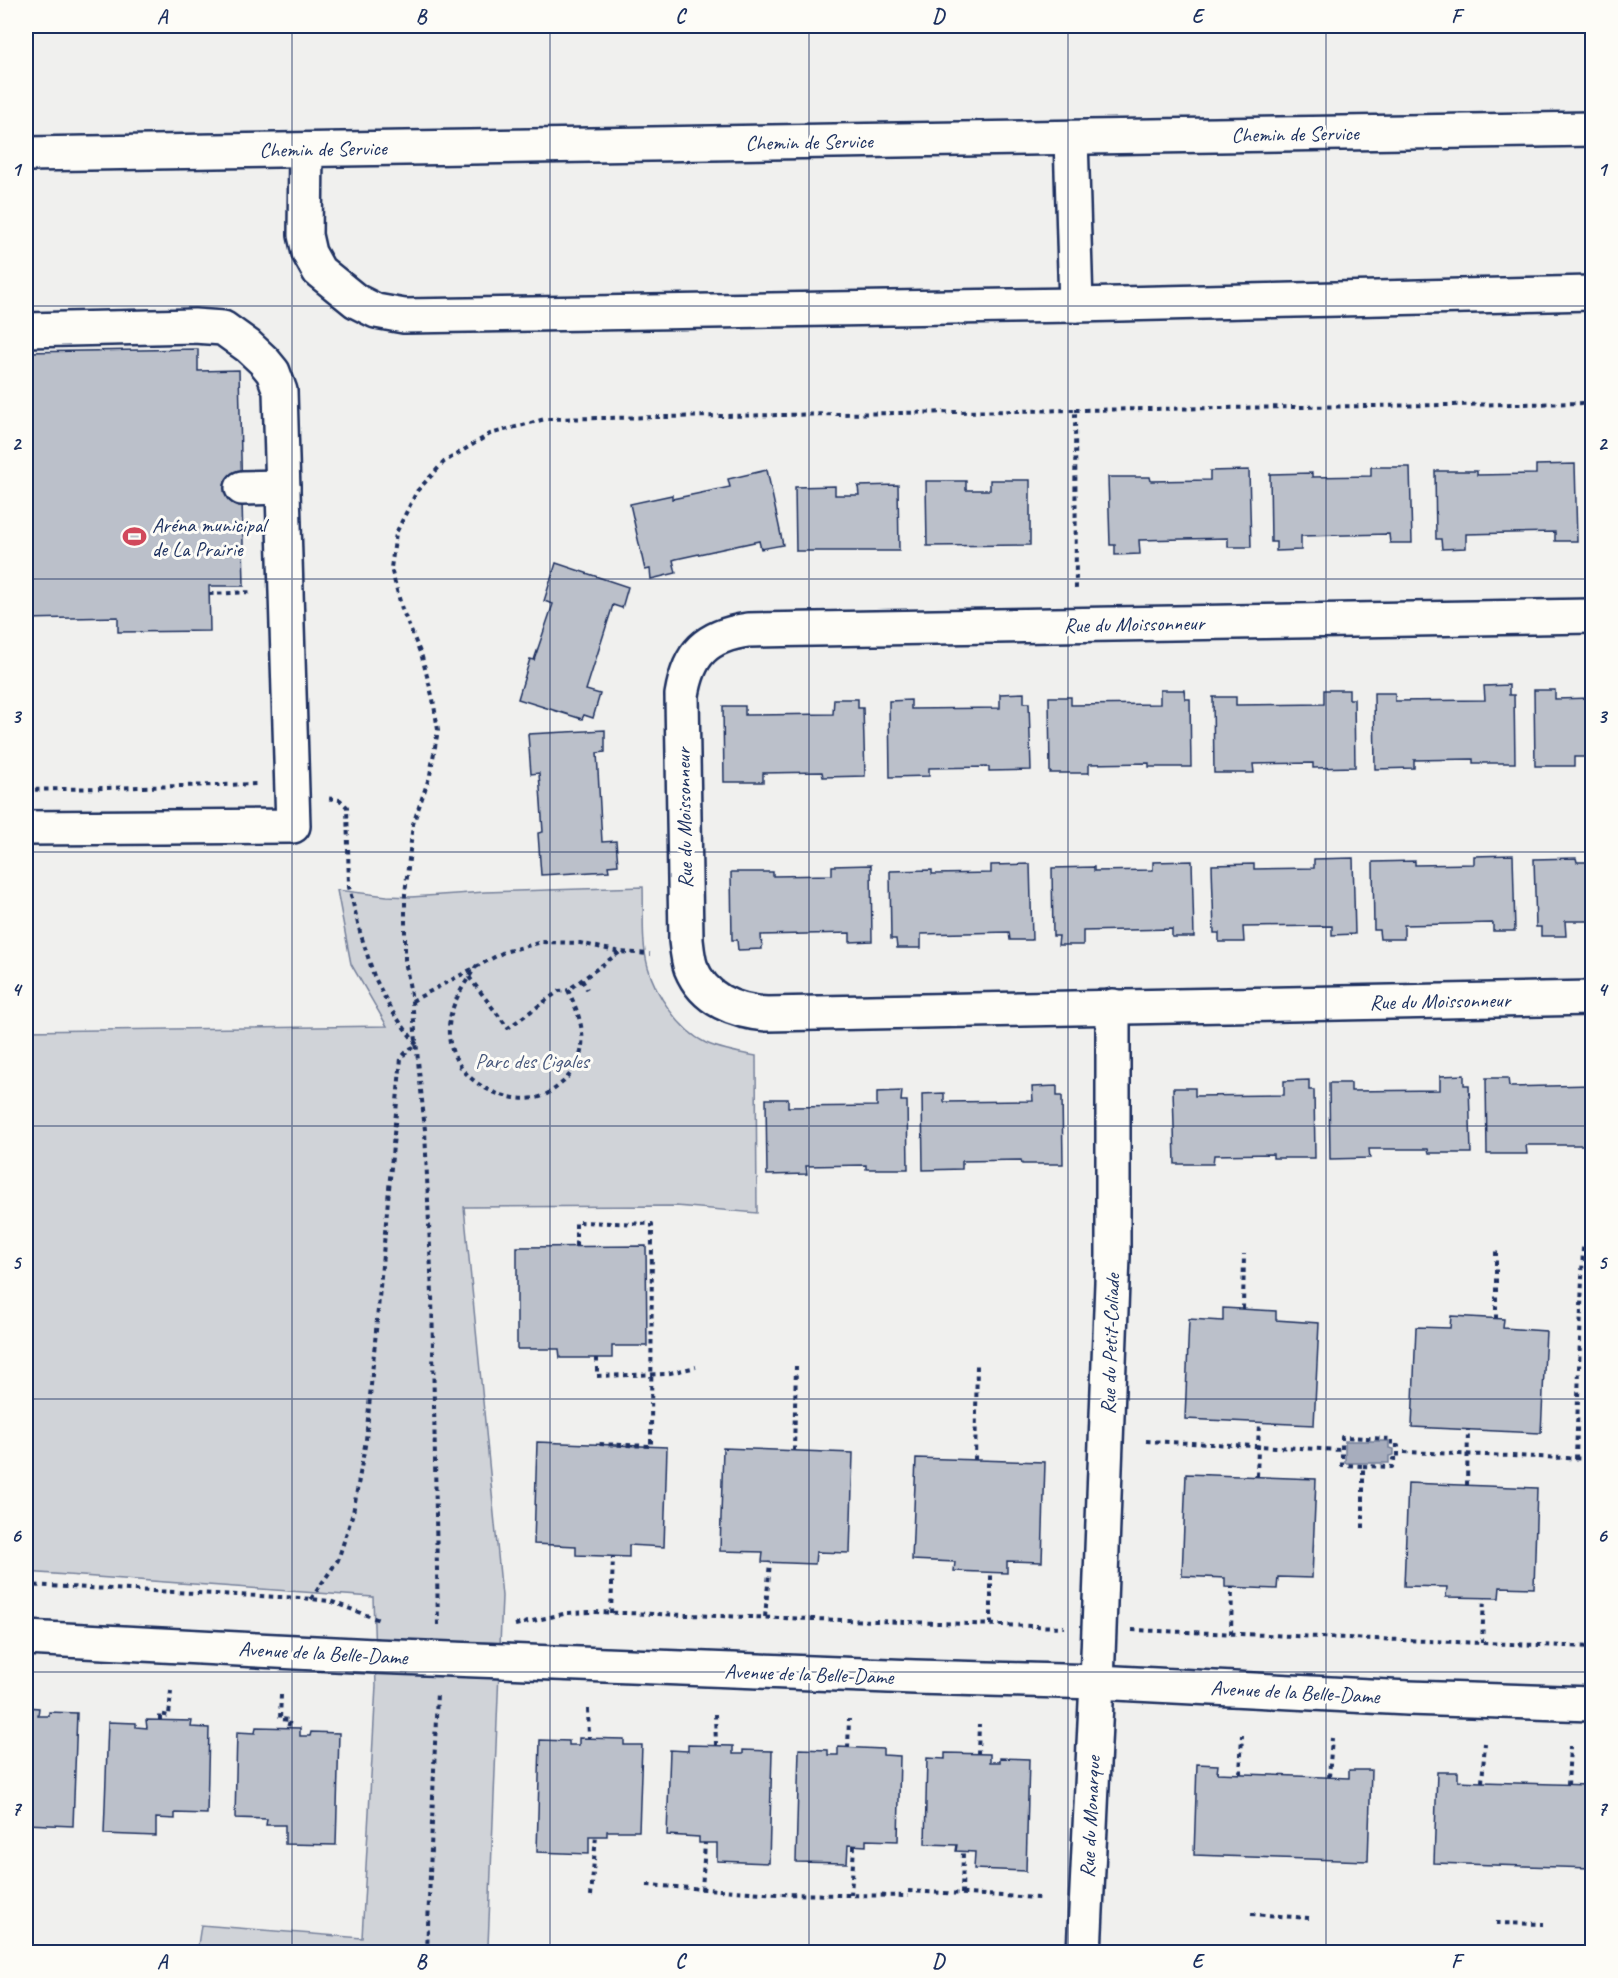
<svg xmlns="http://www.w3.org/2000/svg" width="1618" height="1978" font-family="Caveat,sans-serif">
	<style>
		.green { fill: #d0d3d8; stroke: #76819b; stroke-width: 1.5 }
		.water { fill: #a7adbd; stroke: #6f7b97; stroke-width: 1.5 }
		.building { fill: #bbc0ca; stroke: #1b2f5e; stroke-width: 1.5 }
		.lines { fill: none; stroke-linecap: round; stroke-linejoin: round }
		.minor-casing { stroke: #1b2f5e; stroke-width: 38 }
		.path { stroke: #1b2f5e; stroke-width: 4; stroke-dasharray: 4.5 4.5; stroke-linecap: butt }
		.minor { stroke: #fdfcf7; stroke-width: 33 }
		.minor-bridge-casing { stroke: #1b2f5e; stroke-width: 38; stroke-linecap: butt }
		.minor-bridge { stroke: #fdfcf7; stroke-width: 33 }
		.grid { fill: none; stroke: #1b2f5e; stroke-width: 1.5; stroke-opacity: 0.55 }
		.labels { text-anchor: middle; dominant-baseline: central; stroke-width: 6; stroke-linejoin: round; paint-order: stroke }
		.street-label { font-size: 21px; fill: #1b2f5e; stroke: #fdfcf7 }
		.poi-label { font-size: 21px; fill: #1b2f5e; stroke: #fdfcf7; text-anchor: start }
		.park-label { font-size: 21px; fill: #48587c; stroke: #fdfcf7 }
		.neatline { fill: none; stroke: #1b2f5e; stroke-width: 2 }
		.grid-label { font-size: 20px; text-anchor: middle; font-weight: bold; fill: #1b2f5e }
	</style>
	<rect width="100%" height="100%" fill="#f0f0ee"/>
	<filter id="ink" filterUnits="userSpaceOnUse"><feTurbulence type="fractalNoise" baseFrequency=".0167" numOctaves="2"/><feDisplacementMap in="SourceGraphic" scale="12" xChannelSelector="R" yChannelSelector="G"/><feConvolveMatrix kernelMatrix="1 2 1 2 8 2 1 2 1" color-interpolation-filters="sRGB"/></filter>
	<g filter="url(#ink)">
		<!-- green -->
		<path class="green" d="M643,887C644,913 641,942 648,967C655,994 680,1031 706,1043C722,1050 739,1053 756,1056L757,1213L676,1206L464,1207L502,1596L488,1946L618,1952H197L201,1925L362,1938L376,1686L373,1597L26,1572V1031L387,1026L351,964L337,890L387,896L411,897L485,892Z"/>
		<!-- water -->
		<polygon class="water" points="1345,1441 1389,1441 1389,1448 1394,1449 1394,1455 1389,1456 1389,1463 1345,1463"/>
		<!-- building -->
		<g class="building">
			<polygon points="198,349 198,371 239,370 244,586 209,586 210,631 118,632 118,617 26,619 26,352"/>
			<polygon points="1575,464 1577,541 1555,541 1555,532 1466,534 1466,548 1442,549 1441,539 1436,539 1435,471 1477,471 1477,475 1536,474 1536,465"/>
			<polygon points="1371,467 1410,467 1412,543 1390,543 1389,534 1301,536 1301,550 1276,551 1276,542 1271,542 1270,474 1312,473 1312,477 1371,476"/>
			<polygon points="767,470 783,545 761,549 759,541 676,559 673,560 676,573 651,579 650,569 645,570 630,504 672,495 672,499 730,487 728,479"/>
			<polygon points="1249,470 1251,547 1228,547 1228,538 1139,540 1140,554 1115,555 1115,545 1110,545 1108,477 1150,477 1151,481 1210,480 1210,471"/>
			<polygon points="990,480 1030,480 1030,545 927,546 926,481 966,481 966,490 990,490"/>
			<polygon points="898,485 899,551 796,551 795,487 835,486 835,495 859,495 858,486"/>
			<polygon points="556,563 628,587 622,608 613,605 586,690 600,694 593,718 584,715 582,719 518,699 530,659 534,660 553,604 544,601"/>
			<polygon points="1509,685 1509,695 1514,695 1515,763 1473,763 1473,759 1414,760 1414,768 1375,769 1374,693 1395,693 1395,701 1485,700 1484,686"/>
			<polygon points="1160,690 1184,690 1185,699 1190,699 1191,767 1149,767 1149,763 1089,764 1089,773 1050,773 1049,697 1071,697 1071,705 1160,704"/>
			<polygon points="1324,690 1349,690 1349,699 1354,699 1355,767 1313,768 1313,763 1253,764 1254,773 1214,773 1213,697 1236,697 1236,705 1324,704"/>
			<polygon points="1534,690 1555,690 1555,699 1592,698 1592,757 1574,757 1574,766 1535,766"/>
			<polygon points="1024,693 1024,703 1029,703 1031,770 989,771 989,767 929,768 929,776 890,777 889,701 911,700 911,709 1000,708 1000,694"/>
			<polygon points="834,699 858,699 858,708 863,708 865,776 823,777 822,772 763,773 763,782 724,782 723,706 745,706 745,715 833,714"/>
			<polygon points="605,730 605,752 597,753 602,842 616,841 618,865 608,866 609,871 541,875 538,833 543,832 539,773 531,774 528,734"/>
			<polygon points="1513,855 1515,931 1493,931 1493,923 1404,925 1404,939 1380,939 1379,930 1374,930 1373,862 1415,861 1415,865 1474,864 1474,856"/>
			<polygon points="1353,858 1355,934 1332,935 1332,926 1243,927 1244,942 1219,942 1219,933 1214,933 1212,865 1254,864 1254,869 1314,868 1314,859"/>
			<polygon points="1576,858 1577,862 1592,862 1592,921 1565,921 1566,936 1541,936 1541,927 1536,927 1534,859"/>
			<polygon points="1192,861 1194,937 1172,937 1172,929 1083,931 1083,945 1058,945 1059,936 1053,936 1052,868 1094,867 1094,871 1153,870 1153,862"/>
			<polygon points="1030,864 1032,940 1010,940 1009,932 921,934 921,948 897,948 896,939 891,939 890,871 932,870 932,874 991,873 991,865"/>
			<polygon points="871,865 872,941 850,942 850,933 761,935 762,949 738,950 737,940 732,940 731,872 773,872 773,876 832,875 832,866"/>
			<polygon points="1464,1075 1464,1085 1469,1085 1471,1153 1429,1153 1428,1149 1369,1149 1370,1158 1330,1159 1329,1083 1351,1083 1351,1091 1440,1090 1440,1076"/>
			<polygon points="1486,1078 1508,1078 1509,1086 1511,1087 1592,1085 1592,1148 1586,1149 1586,1145 1526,1145 1527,1154 1487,1154"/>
			<polygon points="1309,1080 1309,1090 1314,1090 1315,1158 1273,1158 1273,1154 1214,1155 1213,1164 1175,1164 1173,1088 1195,1088 1195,1096 1284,1095 1284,1081"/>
			<polygon points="1057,1086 1057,1096 1062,1096 1063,1164 1022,1164 1021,1160 962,1161 962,1169 923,1170 922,1094 944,1093 944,1102 1033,1101 1032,1087"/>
			<polygon points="902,1091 901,1101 907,1101 908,1169 866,1169 866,1165 806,1166 807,1174 767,1175 766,1099 788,1099 788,1107 877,1106 877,1092"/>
			<polygon points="646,1246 647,1346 612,1346 612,1358 560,1358 559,1349 517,1349 517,1247"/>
			<polygon points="1223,1308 1276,1311 1276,1320 1319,1323 1314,1425 1185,1419 1189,1319 1223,1321"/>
			<polygon points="1451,1316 1504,1319 1503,1328 1546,1331 1541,1433 1412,1427 1416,1327 1450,1328"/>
			<polygon points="537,1442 667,1447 664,1547 629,1545 629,1557 576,1555 576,1546 534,1544"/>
			<polygon points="723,1448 853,1453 850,1553 816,1552 815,1564 762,1562 763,1552 720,1551"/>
			<polygon points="916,1458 1045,1462 1042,1562 1007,1561 1007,1573 954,1571 955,1562 912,1560"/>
			<polygon points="1186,1474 1316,1479 1312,1578 1278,1577 1277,1589 1225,1587 1225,1578 1182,1576"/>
			<polygon points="1408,1483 1537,1488 1534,1588 1500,1587 1499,1598 1446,1597 1447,1587 1404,1586"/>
			<polygon points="26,1707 39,1708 38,1716 49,1716 49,1712 77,1713 73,1826 26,1824"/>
			<polygon points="146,1720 192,1721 191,1727 209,1728 207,1814 175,1813 175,1819 156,1818 156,1836 104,1834 108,1722 136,1723 136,1727 147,1728"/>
			<polygon points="256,1727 300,1728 300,1736 310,1736 311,1732 339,1733 336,1845 285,1844 285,1825 266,1825 267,1819 235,1818 237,1732 255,1733"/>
			<polygon points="579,1738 624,1739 624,1745 642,1745 639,1831 607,1831 607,1836 589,1836 589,1854 537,1852 540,1740 569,1741 569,1745 579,1745"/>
			<polygon points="688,1745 733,1746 733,1754 743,1754 743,1750 772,1751 769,1863 717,1861 717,1843 699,1843 699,1837 667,1835 670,1750 688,1751"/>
			<polygon points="838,1747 883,1749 883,1755 900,1756 898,1841 866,1840 866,1846 848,1845 847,1863 796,1862 799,1749 828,1750 828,1755 838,1755"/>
			<polygon points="945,1753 990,1754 990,1762 1000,1762 1000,1758 1029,1759 1026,1871 974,1869 975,1852 956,1851 957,1845 925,1844 927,1758 945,1759"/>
			<polygon points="1197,1764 1218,1765 1217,1773 1349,1778 1349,1770 1371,1770 1368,1861 1194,1855"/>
			<polygon points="1437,1772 1458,1772 1458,1781 1482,1782 1589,1785 1590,1777 1592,1778 1592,1868 1434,1863"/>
		</g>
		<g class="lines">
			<defs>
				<g id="minor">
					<polyline points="1071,138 1076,305"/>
					<polyline points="306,150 305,235 309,253 319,271 356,301 376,311 404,316 1076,305 1592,293"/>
					<polyline points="26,154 1592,129"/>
					<polyline points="26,330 194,326 223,328 248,346 264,361 273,372 280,391 293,826 26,828"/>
					<polyline points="242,488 283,487"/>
					<path d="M1592,616L748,630C706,636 689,653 682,695L686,940C687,949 688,960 691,968C704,1000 736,1012 767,1014L1592,998"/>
					<polyline points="26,1638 374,1656"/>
					<polyline points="503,1661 915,1677 1097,1682 1408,1698 1592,1704"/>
					<polyline points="1084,1952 1097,1682 1113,1256 1113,1006"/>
				</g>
			</defs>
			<!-- minor casing -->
			<use href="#minor" class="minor-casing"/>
			<!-- path -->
			<g class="path">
				<polyline points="1075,410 1592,403"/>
				<polyline points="209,594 253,592"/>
				<polyline points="26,790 258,784"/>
				<path d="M477,965C465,983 450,1004 449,1027C446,1072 493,1104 536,1098C545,1097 556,1088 563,1082C592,1053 584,1024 568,990L620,952"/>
				<polyline points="469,977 508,1028 559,991 568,990"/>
				<polyline points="582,980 587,989"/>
				<polyline points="412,1001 504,952 542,942 580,943 620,952 650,954"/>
				<polyline points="576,1246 576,1222 652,1224 651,1446 597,1444"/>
				<polyline points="1243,1309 1244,1254"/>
				<polyline points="1496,1319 1496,1249"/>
				<polyline points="597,1358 597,1376 666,1374 696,1367"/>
				<polyline points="1146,1441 1342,1450"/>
				<polyline points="794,1451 796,1366"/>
				<polyline points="1404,1452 1592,1459"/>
				<polyline points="1576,1459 1583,1247"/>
				<polyline points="975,1460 977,1365"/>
				<polyline points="1257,1476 1259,1422"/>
				<polyline points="1467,1485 1468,1429"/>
				<polyline points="1363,1528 1363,1466 1342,1465 1342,1437 1392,1439 1392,1446 1398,1446 1398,1459 1393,1459 1392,1467 1363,1466"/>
				<polyline points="26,1585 301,1598 330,1601 379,1620"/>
				<polyline points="311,1599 338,1560 353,1513 366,1440 401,1058 408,1050 417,1045 391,1010 374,976 360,932 349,887 347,807 340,800 326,798"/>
				<polyline points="611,1613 613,1557"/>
				<polyline points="765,1617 770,1562"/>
				<polyline points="438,1625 432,1295 425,1130 412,1001 405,960 405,894 413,824 430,775 438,730 433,699 422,657 402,609 391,568 396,533 417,491 444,462 490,434 545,419 1075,410 1076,592"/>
				<polyline points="515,1625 568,1613 592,1612 1064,1627"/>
				<polyline points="991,1625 991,1572"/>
				<polyline points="1132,1630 1592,1647"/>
				<polyline points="1231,1634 1232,1587"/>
				<polyline points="1482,1643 1484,1598"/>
				<polyline points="27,1682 27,1708"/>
				<polyline points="281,1695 280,1719 290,1720 288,1728"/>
				<polyline points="588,1709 589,1738"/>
				<polyline points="715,1714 716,1745"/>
				<polyline points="160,1720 160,1714 169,1716 171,1691"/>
				<polyline points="848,1748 849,1719"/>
				<polyline points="978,1754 979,1724"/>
				<polyline points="1240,1774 1242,1735"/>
				<polyline points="1329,1777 1332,1738"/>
				<polyline points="1482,1782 1485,1743"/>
				<polyline points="1568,1785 1570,1746"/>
				<polyline points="647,1885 778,1894 908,1896"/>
				<polyline points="702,1890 705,1843"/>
				<polyline points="908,1891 1040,1898"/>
				<polyline points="962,1894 963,1851"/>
				<polyline points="851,1895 854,1846"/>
				<polyline points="591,1896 596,1836"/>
				<polyline points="1251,1914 1309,1918"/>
				<polyline points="1496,1923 1544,1924"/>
				<polyline points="427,1952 437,1692"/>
			</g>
			<!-- minor -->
			<use href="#minor" class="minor"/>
			<defs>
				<polyline id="minor-bridge" points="374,1656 503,1661"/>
			</defs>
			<!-- minor-bridge casing -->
			<use href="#minor-bridge" class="minor-bridge-casing"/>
			<!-- minor-bridge -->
			<use href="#minor-bridge" class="minor-bridge"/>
		</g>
	</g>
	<!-- grid -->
	<path class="grid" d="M292,26V1952M550,26V1952M809,26V1952M1068,26V1952M1326,26V1952M26,306H1592M26,579H1592M26,852H1592M26,1126H1592M26,1399H1592M26,1672H1592"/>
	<!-- icons -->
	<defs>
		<symbol id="stadium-bare" viewBox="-9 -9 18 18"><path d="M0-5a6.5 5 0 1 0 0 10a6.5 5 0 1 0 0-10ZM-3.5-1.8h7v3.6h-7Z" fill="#d1495b" stroke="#fdfcf7" stroke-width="2.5" paint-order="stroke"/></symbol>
	</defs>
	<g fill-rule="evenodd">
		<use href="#stadium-bare" x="118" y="520" width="33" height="33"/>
	</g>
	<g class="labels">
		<!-- street labels -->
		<g class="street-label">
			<text transform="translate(1295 134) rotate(-1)">Chemin de Service</text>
			<text transform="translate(809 142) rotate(-1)">Chemin de Service</text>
			<text transform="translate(323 149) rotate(-1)">Chemin de Service</text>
			<text transform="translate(1134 624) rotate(-1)">Rue du Moissonneur</text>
			<text transform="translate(684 818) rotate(-91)">Rue du Moissonneur</text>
			<text transform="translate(1440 1001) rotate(-1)">Rue du Moissonneur</text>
			<text transform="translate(1110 1344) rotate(-88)">Rue du Petit-Coliade</text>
			<text transform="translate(323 1653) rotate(3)">Avenue de la Belle-Dame</text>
			<text transform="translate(809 1674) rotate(2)">Avenue de la Belle-Dame</text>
			<text transform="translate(1295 1692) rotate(3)">Avenue de la Belle-Dame</text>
			<text transform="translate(1090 1817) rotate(-87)">Rue du Monarque</text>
		</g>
		<!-- poi labels -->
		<g class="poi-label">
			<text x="152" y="525">Aréna municipal<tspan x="152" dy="24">de La Prairie</tspan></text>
		</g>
		<!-- park labels -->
		<g class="park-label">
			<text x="532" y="1061">Parc des Cigales</text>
		</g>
	</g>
	<!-- margin -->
	<rect width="1618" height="1978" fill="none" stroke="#fdfcf7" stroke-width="66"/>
	<rect x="33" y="33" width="1552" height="1912" class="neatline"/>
	<g class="grid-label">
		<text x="162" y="23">A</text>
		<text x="421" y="23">B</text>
		<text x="680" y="23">C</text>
		<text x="938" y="23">D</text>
		<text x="1197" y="23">E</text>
		<text x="1456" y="23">F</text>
		<text x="16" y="176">1</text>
		<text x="1602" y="176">1</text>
		<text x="16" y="450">2</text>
		<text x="1602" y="450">2</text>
		<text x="16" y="723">3</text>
		<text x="1602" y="723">3</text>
		<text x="16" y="996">4</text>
		<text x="1602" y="996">4</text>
		<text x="16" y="1269">5</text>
		<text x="1602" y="1269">5</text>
		<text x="16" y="1542">6</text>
		<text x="1602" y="1542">6</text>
		<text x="16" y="1815">7</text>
		<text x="1602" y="1815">7</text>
		<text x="162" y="1968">A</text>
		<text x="421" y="1968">B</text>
		<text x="680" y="1968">C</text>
		<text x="938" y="1968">D</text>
		<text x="1197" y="1968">E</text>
		<text x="1456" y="1968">F</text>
	</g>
</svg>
